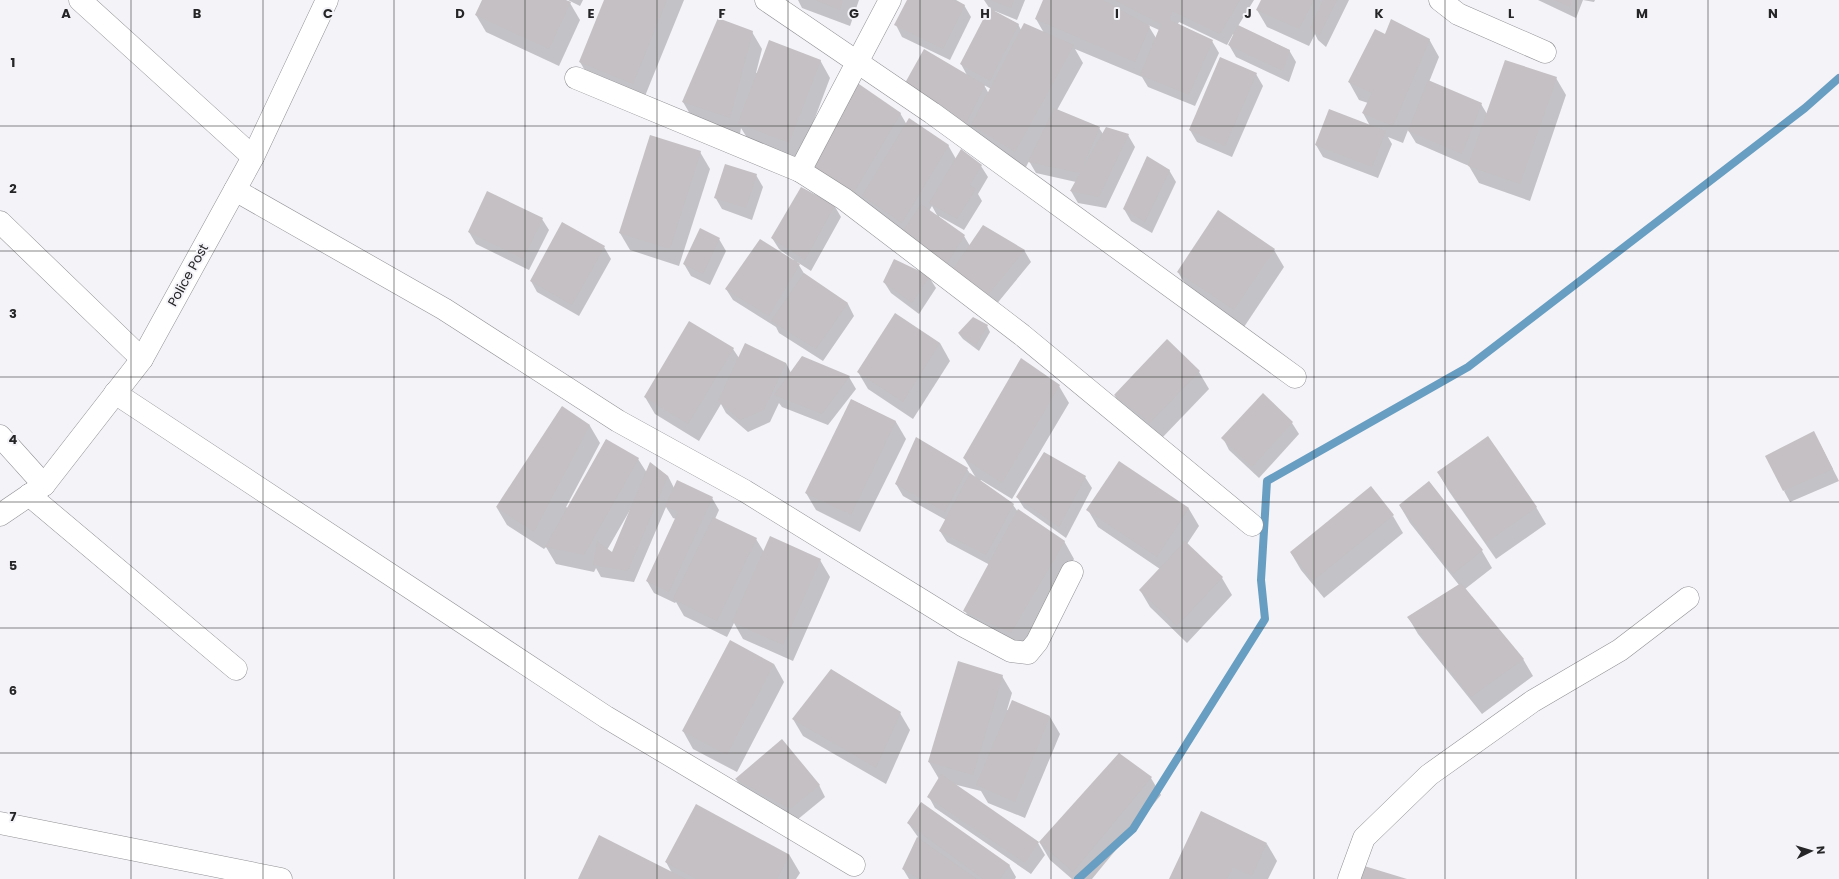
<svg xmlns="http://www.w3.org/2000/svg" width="1839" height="879" font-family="Poppins,sans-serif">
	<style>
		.shadow { fill: #0003; fill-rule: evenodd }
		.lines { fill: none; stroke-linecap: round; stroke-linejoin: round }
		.stream { stroke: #689ec1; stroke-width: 8 }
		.building { fill: #c4c0c3 }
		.minor-casing { stroke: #909094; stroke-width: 23 }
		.minor { stroke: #fff; stroke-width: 22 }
		.grid { fill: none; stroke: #252527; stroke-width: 1; stroke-opacity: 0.55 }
		.labels { text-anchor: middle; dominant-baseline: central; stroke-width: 4; stroke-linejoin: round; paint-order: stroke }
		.street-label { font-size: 13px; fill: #252527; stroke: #f4f3f8 }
		.grid-label { font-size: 13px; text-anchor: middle; font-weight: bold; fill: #252527; stroke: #f4f3f8; stroke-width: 4; stroke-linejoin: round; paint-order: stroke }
	</style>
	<rect width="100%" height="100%" fill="#f4f3f8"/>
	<!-- shadow -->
	<g class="shadow">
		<polygon points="483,0 564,0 570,3 580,20 559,66 486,32 476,15"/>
		<polygon points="568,0 583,0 580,6"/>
		<polygon points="606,0 684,0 643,101 590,79 580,62"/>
		<polygon points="798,0 859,0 850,26 802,8"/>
		<polygon points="908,0 953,0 964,5 971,17 950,60 902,37 896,25"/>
		<path d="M984,0H1025L1017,20L995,11L994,12L1018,24L1021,30L1044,33L1036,19L1044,0H1254L1238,26L1289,50L1296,62L1289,82L1236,57L1229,45L1234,35L1233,34L1227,45L1179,22L1178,24L1212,41L1219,53L1195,106L1148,87L1142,77L1075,49L1083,63L1057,110L1099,128L1103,134L1128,135L1135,147L1106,208L1078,203L1071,191L1076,182L1036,173L1029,161L1025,169L983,143L975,130L973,135L906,83L968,77L961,64L990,9ZM1148,25L1159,30L1156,38ZM984,85L991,89L989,94Z"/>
		<polygon points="1262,0 1349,0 1326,47 1318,40 1315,34 1309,46 1267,27 1257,10"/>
		<polygon points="1538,0 1595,0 1594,2 1583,0 1576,18"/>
		<polygon points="752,32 762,49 756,73 820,60 830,78 799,160 749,141 741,128 740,134 693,119 683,102"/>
		<polygon points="1385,35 1429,39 1439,57 1429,82 1481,104 1487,114 1556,78 1566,95 1530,201 1479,183 1469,166 1416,143 1408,130 1403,143 1388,137 1392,144 1378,178 1323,157 1316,145 1370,126 1363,113 1368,103 1359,100 1349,82"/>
		<polygon points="1256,74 1263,86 1232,157 1197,142 1190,130"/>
		<path d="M900,113L907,125L948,145L956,159L981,166L988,177L978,194L982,201L964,230L939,216V217L964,236L970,246L1024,250L1031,262L995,306L823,184ZM932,206L938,217L929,211Z"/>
		<polygon points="700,152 710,169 679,266 630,250 620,233"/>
		<polygon points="1169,170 1176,182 1152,233 1131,221 1124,209"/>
		<polygon points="756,175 763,187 752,220 722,209 715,197"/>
		<polygon points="834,205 841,217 811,271 797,262 805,275 848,304 854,316 823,361 779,333 776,327 733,300 726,289 793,261 794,260 779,249 772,238"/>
		<polygon points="542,219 549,230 529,270 476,244 469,232"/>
		<polygon points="719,239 726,251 710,285 691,276 684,264"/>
		<polygon points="604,247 611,259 579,316 537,292 531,281"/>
		<polygon points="1274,250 1284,267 1244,327 1188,289 1178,272"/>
		<polygon points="929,277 936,288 919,314 891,293 884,282"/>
		<polygon points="987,326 990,332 979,351 963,339 959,334"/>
		<polygon points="1167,340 1199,372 1209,389 1160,440 1125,413 1115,396"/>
		<polygon points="940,343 950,361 913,419 868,389 858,372"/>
		<polygon points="733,349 739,358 786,363 791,373 802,357 849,377 856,389 828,425 782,407 779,403 770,422 748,432 726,413 721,404 699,441 655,414 645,397"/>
		<polygon points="1059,386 1069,403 1012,499 981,480 980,481 1013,505 1018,512 1064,541 1074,559 1021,650 975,628 965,611 990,565 947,542 940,531 946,520 903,496 896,484 967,469 971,475 976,478 964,458"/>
		<polygon points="1263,395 1292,423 1299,434 1259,478 1229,450 1223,438"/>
		<polygon points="852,400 896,422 906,439 860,532 816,510 806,493"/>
		<path d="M562,407L590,426L600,443L566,507L568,508L606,440L638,459L647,473L668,476L674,488L712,498L719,510L715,519L756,539L764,552L820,560L830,577L793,661L743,639L734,623L727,637L684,616L676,602L675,603L654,593L647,581L676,519L673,518L666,507L634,582L601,577L596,568L594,572L556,564L546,547L544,549L507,525L497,508ZM630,510H631L612,554L607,550Z"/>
		<polygon points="1820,444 1839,481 1790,502 1784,491"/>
		<polygon points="1119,463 1189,509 1199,526 1187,544 1222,578 1232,595 1187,643 1150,607 1140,590 1160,569 1098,527 1088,510"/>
		<polygon points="1438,472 1536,507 1546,524 1496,559 1448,490"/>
		<polygon points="1085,477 1092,488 1066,538 1024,508 1017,497"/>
		<polygon points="1429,483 1482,551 1492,568 1465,589 1523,659 1533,676 1482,714 1418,634 1408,617 1459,585 1410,523 1400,506"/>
		<polygon points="1393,516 1403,533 1324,598 1301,570 1291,553"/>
		<polygon points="774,664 784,682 737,772 693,749 683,731"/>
		<polygon points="1002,676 1012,693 1007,710 1050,717 1060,734 1025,818 988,803 981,791 953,784 1038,843 1045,855 1031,874 935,808 929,797 939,779 929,762"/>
		<polygon points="900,713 910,730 886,784 803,736 793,719"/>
		<polygon points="1119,754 1151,778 1161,795 1092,879 1072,879 1050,860 1040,843"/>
		<polygon points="736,779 819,785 825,797 797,820 742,790"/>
		<polygon points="908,823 1009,865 1016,877 1015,879 909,879 903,869 918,837"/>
		<polygon points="1267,844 1277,861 1268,879 1170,879"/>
		<polygon points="790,856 800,873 796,879 579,879 672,873 666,862"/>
	</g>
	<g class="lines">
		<!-- stream -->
		<polyline class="stream" points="1078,879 1133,829 1265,619 1261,580 1267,481 1468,367 1805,108 1839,78"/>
	</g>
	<!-- building -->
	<g class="building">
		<polygon points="482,0 566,0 571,2 549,49 475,15"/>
		<polygon points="604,0 667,0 633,84 579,62"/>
		<polygon points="815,0 843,0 840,10"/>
		<polygon points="907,0 956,0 965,5 943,49 894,25"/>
		<polygon points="990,0 1014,0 1011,8"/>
		<polygon points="1043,0 1103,0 1150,26 1135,62 1035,19"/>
		<polygon points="1114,0 1175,0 1174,4 1176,0 1240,0 1220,34 1172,11 1170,20 1213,40 1189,95 1140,75 1161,24"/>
		<polygon points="1261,0 1314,0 1299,29 1256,10"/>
		<polygon points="1323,0 1337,0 1319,36 1310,28"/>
		<polygon points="1554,0 1572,0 1570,7"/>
		<polygon points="989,8 1019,24 990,81 960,64"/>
		<polygon points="718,18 753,31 730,118 682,102"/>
		<polygon points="1391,19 1430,39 1393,126 1362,113 1372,93 1348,82 1375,29 1385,34"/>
		<polygon points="1024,23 1074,45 1015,152 971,125"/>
		<polygon points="1238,25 1290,50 1283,71 1228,45"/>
		<polygon points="769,40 821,60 789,143 738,123"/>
		<polygon points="924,49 985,85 966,124 905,83"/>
		<polygon points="1220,57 1257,73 1225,146 1189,130"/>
		<polygon points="1505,60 1557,77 1520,184 1468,166"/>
		<polygon points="1428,80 1482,103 1462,154 1408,131"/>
		<polygon points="856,82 901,113 853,194 812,167"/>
		<polygon points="1054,108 1100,127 1082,169 1106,127 1129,134 1099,197 1070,191 1080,173 1028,162"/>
		<polygon points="1329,109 1386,131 1372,167 1315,145"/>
		<polygon points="909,118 949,145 902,223 862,196"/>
		<polygon points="650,135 701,151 670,249 619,233"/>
		<polygon points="961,149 982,165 970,185 976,189 957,219 929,203"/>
		<polygon points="1147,156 1170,170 1145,222 1123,209"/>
		<polygon points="725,164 757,174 746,208 714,198"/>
		<polygon points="801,187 835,205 805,260 771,238"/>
		<polygon points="487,191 543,218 523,259 468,232"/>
		<polygon points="921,204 965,235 945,267 901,234"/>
		<polygon points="1218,210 1275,249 1234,310 1177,272"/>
		<polygon points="562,222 605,246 572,305 530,281"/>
		<polygon points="983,225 1025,250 988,295 951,272"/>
		<polygon points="700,228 720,238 703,274 683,264"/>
		<polygon points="760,239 800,264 769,316 725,289"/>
		<polygon points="894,259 930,276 912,303 883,282"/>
		<polygon points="804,273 848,303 816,349 771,321"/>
		<polygon points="895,313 940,343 903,402 857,372"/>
		<polygon points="973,317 988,325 976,346 958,333"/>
		<polygon points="689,321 734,348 688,424 644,397"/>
		<polygon points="1167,339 1200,371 1150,423 1114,395"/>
		<polygon points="745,343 786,363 764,410 740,420 718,401"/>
		<polygon points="802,356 850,376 822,414 774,395"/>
		<polygon points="1021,358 1060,385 1002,483 963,458"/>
		<polygon points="1263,393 1293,422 1252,467 1221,438"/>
		<polygon points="851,399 896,421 851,515 805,493"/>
		<polygon points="562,406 590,425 534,532 496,507"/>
		<polygon points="1814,431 1833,469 1783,491 1765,456"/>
		<polygon points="1488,436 1537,507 1486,543 1437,472"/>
		<polygon points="916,437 968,468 945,512 895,484"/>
		<polygon points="606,439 639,458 584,555 545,547"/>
		<polygon points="1044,452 1086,476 1059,527 1016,497"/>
		<polygon points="1119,461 1189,508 1157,557 1086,510"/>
		<polygon points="650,462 668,476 628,571 593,565 597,541 612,552"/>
		<polygon points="970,473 1014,504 986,555 939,531"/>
		<polygon points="677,480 713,497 669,592 646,581 678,512 665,506"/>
		<polygon points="1429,481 1483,550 1453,574 1399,505"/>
		<polygon points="1371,486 1394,515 1313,581 1290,552"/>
		<polygon points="1018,509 1065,541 1011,633 963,611"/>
		<polygon points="713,517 757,538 717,621 673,599"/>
		<polygon points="770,536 821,559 783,645 732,622"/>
		<polygon points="1185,541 1223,577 1177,626 1139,590"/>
		<polygon points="1461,583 1524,659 1471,697 1407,617"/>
		<polygon points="730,640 774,664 727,755 682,731"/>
		<polygon points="958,661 1003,675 973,775 928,762"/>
		<polygon points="831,669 901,712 876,768 792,719"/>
		<polygon points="1012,700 1050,716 1015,802 976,785"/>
		<polygon points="782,739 820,785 790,809 735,779"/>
		<polygon points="1119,753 1152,777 1073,872 1039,842"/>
		<polygon points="941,774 1039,842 1025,863 927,797"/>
		<polygon points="921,802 1010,865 1000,879 983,879 907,823"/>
		<polygon points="696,804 790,855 777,879 696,879 665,862"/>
		<polygon points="1201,811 1267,843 1252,876 1233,867 1227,879 1169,879"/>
		<polygon points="599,835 686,879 578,879"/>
		<polygon points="917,837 977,879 919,879 902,869"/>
		<polygon points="1361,865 1407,879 1357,879"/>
	</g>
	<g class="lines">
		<defs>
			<g id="minor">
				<polyline points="80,0 253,157"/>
				<polyline points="766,0 932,113 1295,377"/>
				<polyline points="1440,0 1458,14 1545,52"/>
				<polyline points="576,78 800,171 844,199 1022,335 1252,525"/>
				<polyline points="800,171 890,0"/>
				<polyline points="235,190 444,309 618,421 745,491 962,625 1011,651 1028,653 1037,642 1072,572"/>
				<polyline points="0,222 142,359"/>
				<polyline points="115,393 606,717 854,865"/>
				<polyline points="0,436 44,485"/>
				<polyline points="29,495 236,669"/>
				<polyline points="0,515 44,485 142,359 253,157 327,0"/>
				<polyline points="0,823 281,879"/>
				<polyline points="1349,879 1364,838 1429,775 1533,701 1620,650 1688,598"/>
			</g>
		</defs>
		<!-- minor casing -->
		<use href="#minor" class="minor-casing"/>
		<!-- minor -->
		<use href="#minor" class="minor"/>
	</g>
	<!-- grid -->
	<path class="grid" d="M131,0V879M263,0V879M394,0V879M525,0V879M657,0V879M788,0V879M920,0V879M1051,0V879M1182,0V879M1314,0V879M1445,0V879M1576,0V879M1708,0V879M0,126H1839M0,251H1839M0,377H1839M0,502H1839M0,628H1839M0,753H1839"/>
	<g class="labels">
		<!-- street labels -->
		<g class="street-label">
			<text transform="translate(188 275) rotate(-61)">Police Post</text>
		</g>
	</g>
	<g class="grid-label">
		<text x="66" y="18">A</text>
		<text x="197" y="18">B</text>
		<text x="328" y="18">C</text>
		<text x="460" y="18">D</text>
		<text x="591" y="18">E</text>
		<text x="722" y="18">F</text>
		<text x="854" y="18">G</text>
		<text x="985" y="18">H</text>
		<text x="1117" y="18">I</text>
		<text x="1248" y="18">J</text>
		<text x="1379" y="18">K</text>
		<text x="1511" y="18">L</text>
		<text x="1642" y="18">M</text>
		<text x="1773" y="18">N</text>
		<text x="13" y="67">1</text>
		<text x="13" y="193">2</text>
		<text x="13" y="318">3</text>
		<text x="13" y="444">4</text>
		<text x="13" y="570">5</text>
		<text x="13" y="695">6</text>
		<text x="13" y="821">7</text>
	</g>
	<!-- north arrow -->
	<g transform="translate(1811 851) rotate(85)" stroke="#f4f3f8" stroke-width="3" paint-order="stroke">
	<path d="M0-3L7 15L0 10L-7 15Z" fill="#252527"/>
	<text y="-6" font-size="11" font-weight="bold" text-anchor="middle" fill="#252527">N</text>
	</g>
</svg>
